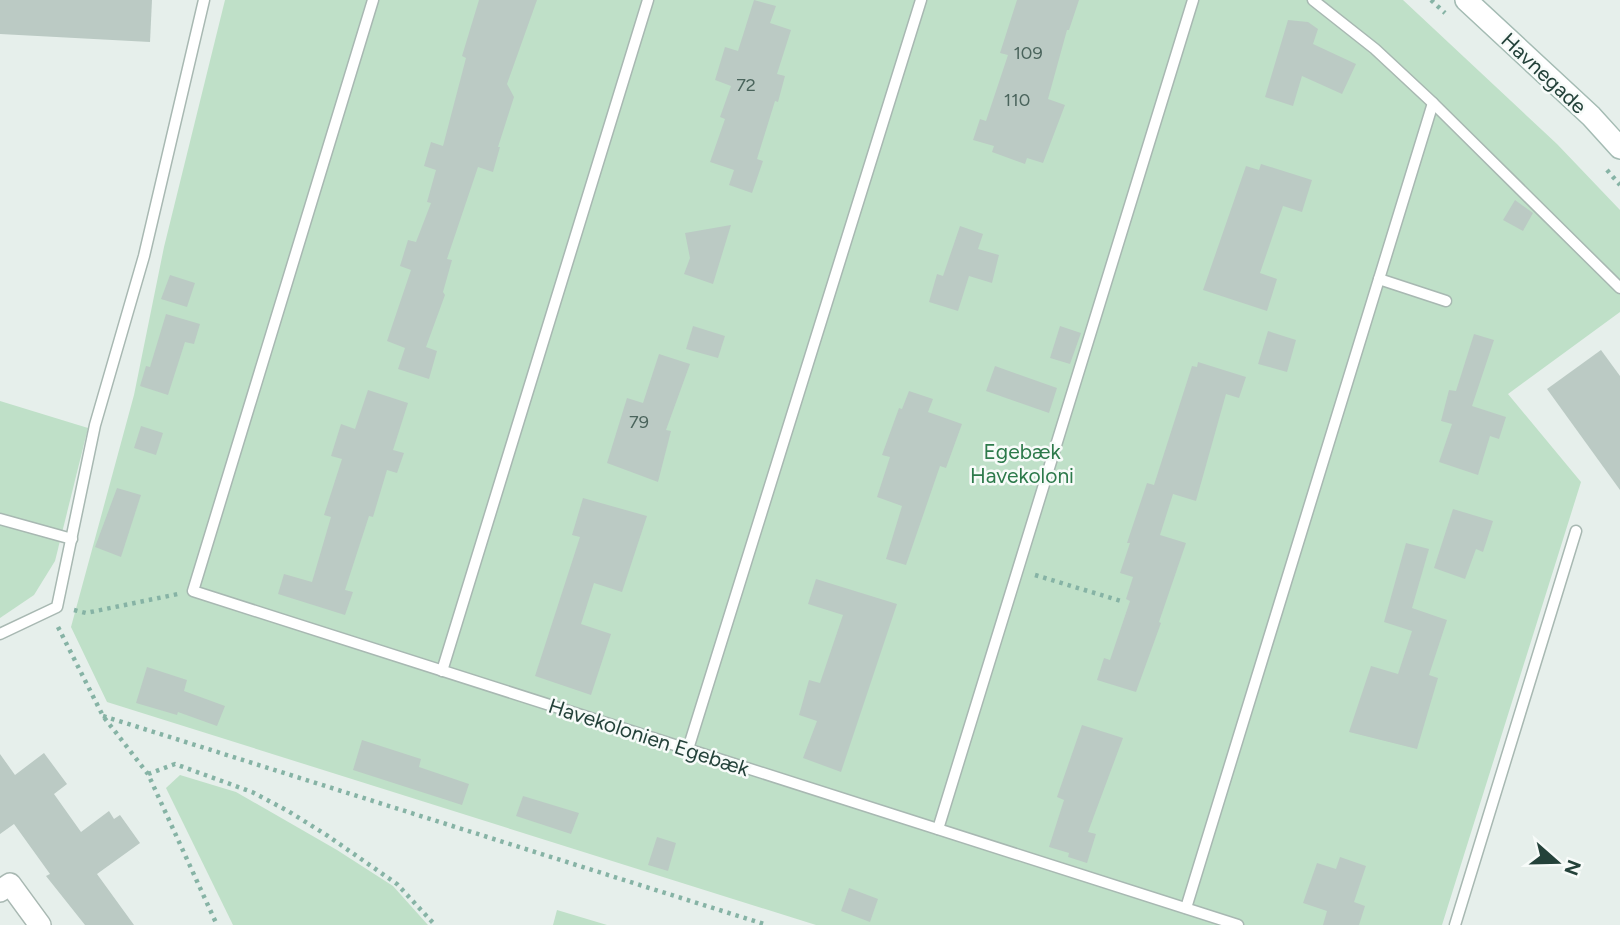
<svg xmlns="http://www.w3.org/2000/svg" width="1620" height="925" font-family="Figtree,sans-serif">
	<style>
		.green { fill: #bfe0c8 }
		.building { fill: #bbcac4 }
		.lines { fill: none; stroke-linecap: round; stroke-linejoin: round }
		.lane-casing { stroke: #a8b8b2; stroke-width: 13 }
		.street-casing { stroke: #a8b8b2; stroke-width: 24 }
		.secondary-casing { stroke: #a4bbb3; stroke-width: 24 }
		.path { stroke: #86b3a5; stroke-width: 4.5; stroke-dasharray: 3.5 5; stroke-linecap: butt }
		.lane { stroke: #fff; stroke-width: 10 }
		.street { stroke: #fff; stroke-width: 21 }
		.secondary { stroke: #fff; stroke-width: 21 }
		.labels { text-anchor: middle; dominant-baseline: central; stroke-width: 5; stroke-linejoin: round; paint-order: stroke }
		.number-label { font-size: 18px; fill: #4a645c }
		.street-label { font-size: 21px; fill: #24423a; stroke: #f7fbf9 }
		.park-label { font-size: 21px; fill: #2d7a4b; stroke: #f7fbf9 }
	</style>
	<rect width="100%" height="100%" fill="#e6efeb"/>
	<!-- green -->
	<g class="green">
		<polygon points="225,0 1403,0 1557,144 1620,210 1620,312 1508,394 1581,482 1442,925 816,925 107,702 71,627 134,395 164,247"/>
		<polygon points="0,401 88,428 55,561 34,595 0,618"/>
		<polygon points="180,775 236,792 337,850 393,886 428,925 233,925 166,788"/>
		<polygon points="557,910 607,925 553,925"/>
	</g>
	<!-- building -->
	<g class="building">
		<polygon points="0,0 152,0 150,42 0,34"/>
		<polygon points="479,0 537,0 507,84 514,97 498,147 500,147 493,172 478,167 447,259 452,260 443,292 445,295 426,347 437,351 429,379 398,369 405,348 387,341 411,270 400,266 408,240 416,242 431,203 427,202 436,170 424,166 431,142 443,146 466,58 462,56"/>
		<polygon points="754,0 776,6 770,23 791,30 777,74 785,76 778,102 775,101 757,159 763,161 752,193 729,185 734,170 710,162 725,119 720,117 731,86 715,80 725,47 738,51"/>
		<polygon points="1017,0 1079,0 1069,30 1067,30 1048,99 1065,105 1043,163 1027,158 1025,164 992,152 994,146 973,140 980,119 986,121 1008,55 1000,53"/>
		<polygon points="1288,20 1308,22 1318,29 1313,44 1356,64 1342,94 1302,76 1293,106 1265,97"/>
		<polygon points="1261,164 1312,180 1302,212 1283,206 1260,273 1277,279 1267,311 1203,290 1246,166 1259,170"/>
		<polygon points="1515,200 1533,213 1523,231 1503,220"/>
		<polygon points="731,225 713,284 684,274 690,258 685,233"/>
		<polygon points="960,226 983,234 978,249 999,255 992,283 969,276 958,311 929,302 937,274 943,276"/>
		<polygon points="170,275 195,283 187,307 161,299"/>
		<polygon points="166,314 200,324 194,344 185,342 168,395 140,386 146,366 150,367"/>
		<polygon points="693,326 725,336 718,358 686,349"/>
		<polygon points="1060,326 1081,333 1070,364 1050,358"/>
		<polygon points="1268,331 1296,340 1287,372 1258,364"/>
		<polygon points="1474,334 1494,340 1472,406 1506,417 1499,439 1490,436 1478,475 1439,462 1452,424 1441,421 1449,390 1456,391"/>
		<polygon points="1601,350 1620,376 1620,490 1547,389"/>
		<polygon points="659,354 690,364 666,430 671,431 658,482 607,463 627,398 643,403"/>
		<polygon points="1198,362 1246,377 1239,398 1226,394 1196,501 1173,494 1160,535 1186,543 1159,622 1161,623 1136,692 1097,680 1104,658 1110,660 1130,601 1126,599 1133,577 1120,573 1130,543 1127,543 1147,483 1154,485 1192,366 1197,367"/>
		<polygon points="995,366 1057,388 1049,413 986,391"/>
		<polygon points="368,390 408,403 393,450 404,453 397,473 387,470 373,517 369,516 345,590 353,592 345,615 278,594 284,574 312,582 331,517 324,515 342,459 331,456 341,424 355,429"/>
		<polygon points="909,391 933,399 928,412 962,424 946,468 940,466 906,565 886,559 902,506 877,497 890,457 882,455 899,408 902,409"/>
		<polygon points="141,426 163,433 156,455 134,448"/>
		<polygon points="117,488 141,495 121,557 95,547"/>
		<polygon points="583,498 647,516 622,592 594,583 581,624 611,634 591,695 535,676 580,537 572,535"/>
		<polygon points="1453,509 1493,521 1483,552 1476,549 1465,579 1434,568"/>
		<polygon points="1406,543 1429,549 1412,608 1447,620 1429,675 1438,678 1417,749 1349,732 1371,666 1398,674 1412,631 1384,622"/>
		<polygon points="816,579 897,604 841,772 803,758 817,721 799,715 809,680 820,683 843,615 808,604"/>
		<polygon points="147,667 187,680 184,691 225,706 217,726 178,712 177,715 136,703"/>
		<polygon points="1082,725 1123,738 1088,832 1096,834 1087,863 1068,857 1069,853 1049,847 1064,800 1057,797"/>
		<polygon points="362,740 421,759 419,767 469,784 462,805 353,770"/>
		<polygon points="44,753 67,784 54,794 81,832 109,811 114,819 120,815 140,843 97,874 134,925 85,925 46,876 50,874 14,824 0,834 0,754 15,775"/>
		<polygon points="523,796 579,813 571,834 516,816"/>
		<polygon points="657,837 676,843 668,871 648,865"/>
		<polygon points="1340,857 1366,866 1354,902 1365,906 1359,925 1323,925 1327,911 1303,903 1317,863 1336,869"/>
		<polygon points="849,888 878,899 870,922 841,911"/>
	</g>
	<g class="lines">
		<defs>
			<g id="lane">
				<polyline points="373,0 193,591 1238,925"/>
				<polyline points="1313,0 1375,49 1433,103 1620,288"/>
				<polyline points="1379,279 1446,301"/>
				<polyline points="0,519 72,539"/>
				<polyline points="0,634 57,607 95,425 144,256 204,0"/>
				<polyline points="442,671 648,0"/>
				<polyline points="688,749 921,0"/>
				<polyline points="938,829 1193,0"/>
				<polyline points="1186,908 1433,103"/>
				<polyline points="1455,925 1576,531"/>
			</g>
			<polyline id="street" points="0,891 10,884 40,925"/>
			<polyline id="secondary" points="1466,0 1591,116 1620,148"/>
		</defs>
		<!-- lane casing -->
		<use href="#lane" class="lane-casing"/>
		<!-- street casing -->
		<use href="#street" class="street-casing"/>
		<!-- secondary casing -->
		<use href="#secondary" class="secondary-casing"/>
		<!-- path -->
		<g class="path">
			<polyline points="1431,0 1445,13"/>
			<polyline points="1607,170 1620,185"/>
			<polyline points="1035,575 1121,601"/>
			<polyline points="74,610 86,613 178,594"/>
			<polyline points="58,627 103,716 148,774 217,925"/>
			<polyline points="103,716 767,925"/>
			<polyline points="148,774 175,764 252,792 288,811 328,836 397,884 435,925"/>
		</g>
		<!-- lane -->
		<use href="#lane" class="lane"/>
		<!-- street -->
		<use href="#street" class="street"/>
		<!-- secondary -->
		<use href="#secondary" class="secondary"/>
	</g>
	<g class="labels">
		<!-- number labels -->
		<g class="number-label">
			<text x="1028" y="53">109</text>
			<text x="746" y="85">72</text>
			<text x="1017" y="100">110</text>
			<text x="639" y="422">79</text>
		</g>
		<!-- street labels -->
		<g class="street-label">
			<text transform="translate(1544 73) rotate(43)">Havnegade</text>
			<text transform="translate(649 737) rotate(18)">Havekolonien Egebæk</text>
		</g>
		<!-- park labels -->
		<g class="park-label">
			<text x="1022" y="451">Egebæk<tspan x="1022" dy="24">Havekoloni</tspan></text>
		</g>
	</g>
	<!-- north arrow -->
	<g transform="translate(1557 862) rotate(110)" stroke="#f7fbf9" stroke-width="5" paint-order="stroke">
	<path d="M0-5L12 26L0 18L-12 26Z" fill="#24423a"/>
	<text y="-10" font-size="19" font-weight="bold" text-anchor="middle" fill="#24423a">N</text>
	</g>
</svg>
